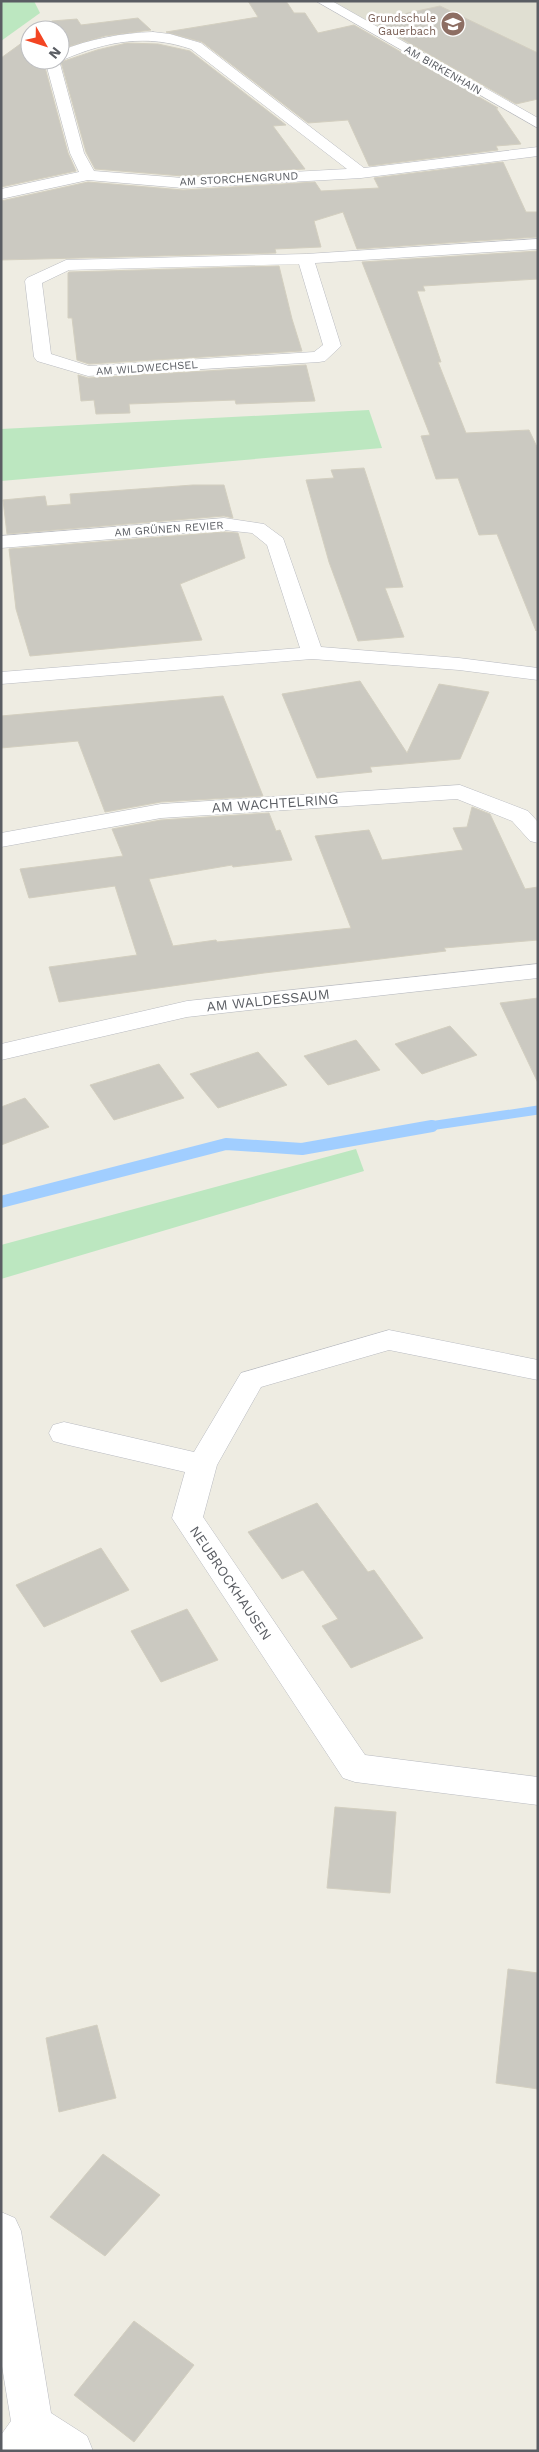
<svg xmlns="http://www.w3.org/2000/svg" width="539" height="2452" font-family="'Work Sans',sans-serif">
	<style>
		.education { fill: #e0dfd2 }
		.green { fill: #bce7c0 }
		.lines { fill: none; stroke-linecap: round; stroke-linejoin: round }
		.stream-far1 { stroke: #a1ceff; stroke-width: 9 }
		.stream { stroke: #a1ceff; stroke-width: 12 }
		.building { fill: #cbc9c1; stroke: #d3cfc0 }
		.minor-casing { stroke: #b9bbc1; stroke-width: 1 }
		.minor { fill: #fff; fill-rule: evenodd }
		.labels { text-anchor: middle; dominant-baseline: central; stroke-width: 5; stroke-linejoin: round; paint-order: stroke }
		.far-education-label { font-size: 11px; fill: #785e54; stroke: #fff; text-anchor: end }
		.far-street-label { font-size: 11px; fill: #5a5d63; stroke: #fff }
		.street-label { font-size: 14px; fill: #5a5d63; stroke: #fff }
	</style>
	<rect width="100%" height="100%" fill="#eeece2"/>
	<!-- education -->
	<polygon class="education" points="330,1 538,1 538,77 489,88 408,46"/>
	<!-- green -->
	<g class="green">
		<polygon points="1,1 34,1 40,13 1,41"/>
		<polygon points="369,410 382,448 1,481 1,429"/>
		<polygon points="356,1149 364,1171 1,1279 1,1245"/>
	</g>
	<g class="lines">
		<!-- stream-far1 -->
		<polyline class="stream-far1" points="423,1127 538,1110"/>
		<!-- stream -->
		<polyline class="stream" points="1,1202 226,1144 302,1149 432,1126"/>
	</g>
	<!-- building -->
	<g class="building">
		<polygon points="248,1 286,1 294,13 305,13 318,33 354,25 498,108 496,108 521,144 496,146 498,150 369,166 348,120 308,123 202,42 166,32 258,17"/>
		<polygon points="440,6 538,53 538,99 516,104 371,21"/>
		<polygon points="138,18 151,30 105,36 60,49 60,30 40,30 52,21 77,19 81,25"/>
		<polygon points="30,37 30,60 43,60 68,153 76,171 1,187 1,58"/>
		<polygon points="127,43 158,44 190,51 286,125 273,126 305,169 183,176 95,169 86,152 61,62 97,50"/>
		<polygon points="503,162 526,212 538,212 538,237 357,249 343,212 314,221 321,247 275,249 276,253 1,260 1,201 88,182 183,190 315,182 321,191 379,188 374,178"/>
		<polygon points="538,251 538,279 423,286 425,291 417,291 441,362 438,362 466,433 529,430 538,449 536,631 497,534 479,535 458,478 436,479 421,436 430,435 362,262"/>
		<polygon points="279,266 292,319 302,351 89,364 77,360 72,318 68,318 68,273 69,272"/>
		<polygon points="306,365 315,401 236,404 235,400 129,404 130,413 96,414 94,400 81,401 78,375 88,378"/>
		<polygon points="364,468 403,587 385,588 404,637 358,641 329,562 306,480 334,478 331,470"/>
		<polygon points="193,485 224,485 233,518 224,516 7,534 3,500 45,496 47,506 71,504 70,494"/>
		<polygon points="224,532 238,533 245,558 180,584 202,640 30,656 16,609 9,549"/>
		<polygon points="360,681 407,753 439,684 489,692 460,759 370,767 372,772 317,778 282,694"/>
		<polygon points="223,696 263,796 161,802 105,812 78,741 1,748 1,716"/>
		<polygon points="472,807 490,814 525,889 538,887 538,940 444,948 446,951 264,973 59,1002 49,967 137,955 115,886 29,898 20,869 123,856 112,829 161,820 269,813 276,831 280,830 292,860 233,867 232,865 149,879 173,946 216,940 217,942 351,928 315,836 369,830 382,860 463,850 453,828 467,827"/>
		<polygon points="538,998 538,1083 500,1003"/>
		<polygon points="450,1026 477,1055 422,1074 395,1044"/>
		<polygon points="356,1040 380,1070 328,1085 304,1056"/>
		<polygon points="258,1052 287,1085 218,1108 190,1074"/>
		<polygon points="159,1064 184,1098 114,1120 90,1085"/>
		<polygon points="25,1098 49,1127 1,1145 1,1107"/>
		<polygon points="317,1503 368,1572 374,1570 423,1638 351,1668 322,1626 338,1619 303,1570 282,1579 248,1532"/>
		<polygon points="101,1548 129,1590 44,1627 16,1585"/>
		<polygon points="187,1609 218,1660 161,1682 131,1631"/>
		<polygon points="335,1807 396,1812 390,1893 327,1888"/>
		<polygon points="508,1969 538,1973 538,2089 496,2083"/>
		<polygon points="97,2025 116,2098 59,2112 46,2038"/>
		<polygon points="103,2154 160,2195 105,2256 50,2217"/>
		<polygon points="134,2321 194,2365 134,2442 74,2395"/>
	</g>
	<g class="lines">
		<defs>
			<g id="minor">
				<polygon points="316,1 332,1 538,118 538,128"/>
				<path d="M153,32L170,34L201,43L364,168L538,147V156L361,178L183,188L88,180L1,199V189L79,172L70,153L45,60H59L84,153L94,171L183,178L347,169L191,49C146,34 108,41 65,59L60,60H59L60,51C90,39 121,33 153,32Z"/>
				<path d="M538,239V249L315,263L341,346L325,361L319,362L88,376L37,361L34,357L25,281L27,278L66,260L306,254ZM299,264L323,345L314,352L89,366L51,354L42,283L69,270Z"/>
				<polygon points="224,518 264,524 283,538 321,647 459,658 538,668 538,680 459,670 312,659 1,684 1,672 300,648 267,545 252,533 224,530 1,548 1,536"/>
				<polygon points="460,785 528,811 538,822 538,843 530,841 512,821 457,799 161,818 1,847 1,833 161,804"/>
				<polygon points="538,964 538,978 187,1017 1,1060 1,1044 187,1001"/>
				<polygon points="389,1330 538,1360 538,1380 389,1350 261,1387 217,1465 203,1517 365,1755 538,1777 538,1805 355,1782 343,1778 172,1518 185,1472 64,1444 53,1441 49,1433 53,1425 64,1422 194,1452 241,1373"/>
				<polygon points="1,2212 15,2218 21,2231 51,2413 87,2436 93,2451 1,2451 1,2435 11,2421 1,2360"/>
			</g>
		</defs>
		<!-- minor casing -->
		<use href="#minor" class="minor-casing"/>
		<!-- minor -->
		<use href="#minor" class="minor"/>
	</g>
	<!-- icons -->
	<defs>
		<symbol id="school-disc" viewBox="-11 -11 22 22"><circle r="9.5" fill="#8d6e63" stroke="#fff"/><path d="M0-5L7-2L0 1L-7-2ZM-4 1L0 2.5L4 1V4Q0 6-4 4Z" fill="#fff"/></symbol>
	</defs>
	<g fill-rule="evenodd">
		<use href="#school-disc" x="439" y="10" width="28" height="28"/>
	</g>
	<g class="labels">
		<!-- far-education labels -->
		<g class="far-education-label">
			<text x="436" y="18">Grundschule<tspan x="436" dy="13">Gauerbach</tspan></text>
		</g>
		<!-- far-street labels -->
		<g class="far-street-label">
			<text transform="translate(443 70) rotate(30)">AM BIRKENHAIN</text>
			<text transform="translate(239 179) rotate(-3)">AM STORCHENGRUND</text>
			<text transform="translate(147 368) rotate(-4)">AM WILDWECHSEL</text>
			<text transform="translate(169 529) rotate(-4)">AM GRÜNEN REVIER</text>
		</g>
		<!-- street labels -->
		<g class="street-label">
			<text transform="translate(275 803) rotate(-4)">AM WACHTELRING</text>
			<text transform="translate(268 1000) rotate(-6)">AM WALDESSAUM</text>
			<text transform="translate(231 1583) rotate(56)">NEUBROCKHAUSEN</text>
		</g>
	</g>
	<!-- border -->
	<rect width="539" height="2452" fill="none" stroke="#5a5d63" stroke-width="5"/>
	<!-- north arrow -->
	<g transform="translate(45 45) rotate(129)"><circle r="24" fill="#ffffff" stroke="#bdbec1"/>
	<path d="M0-4L9 19L0 12L-9 19Z" fill="#f34523"/>
	<text y="-8" font-size="14" font-weight="bold" text-anchor="middle" fill="#5a5d63">N</text>
	</g>
</svg>
